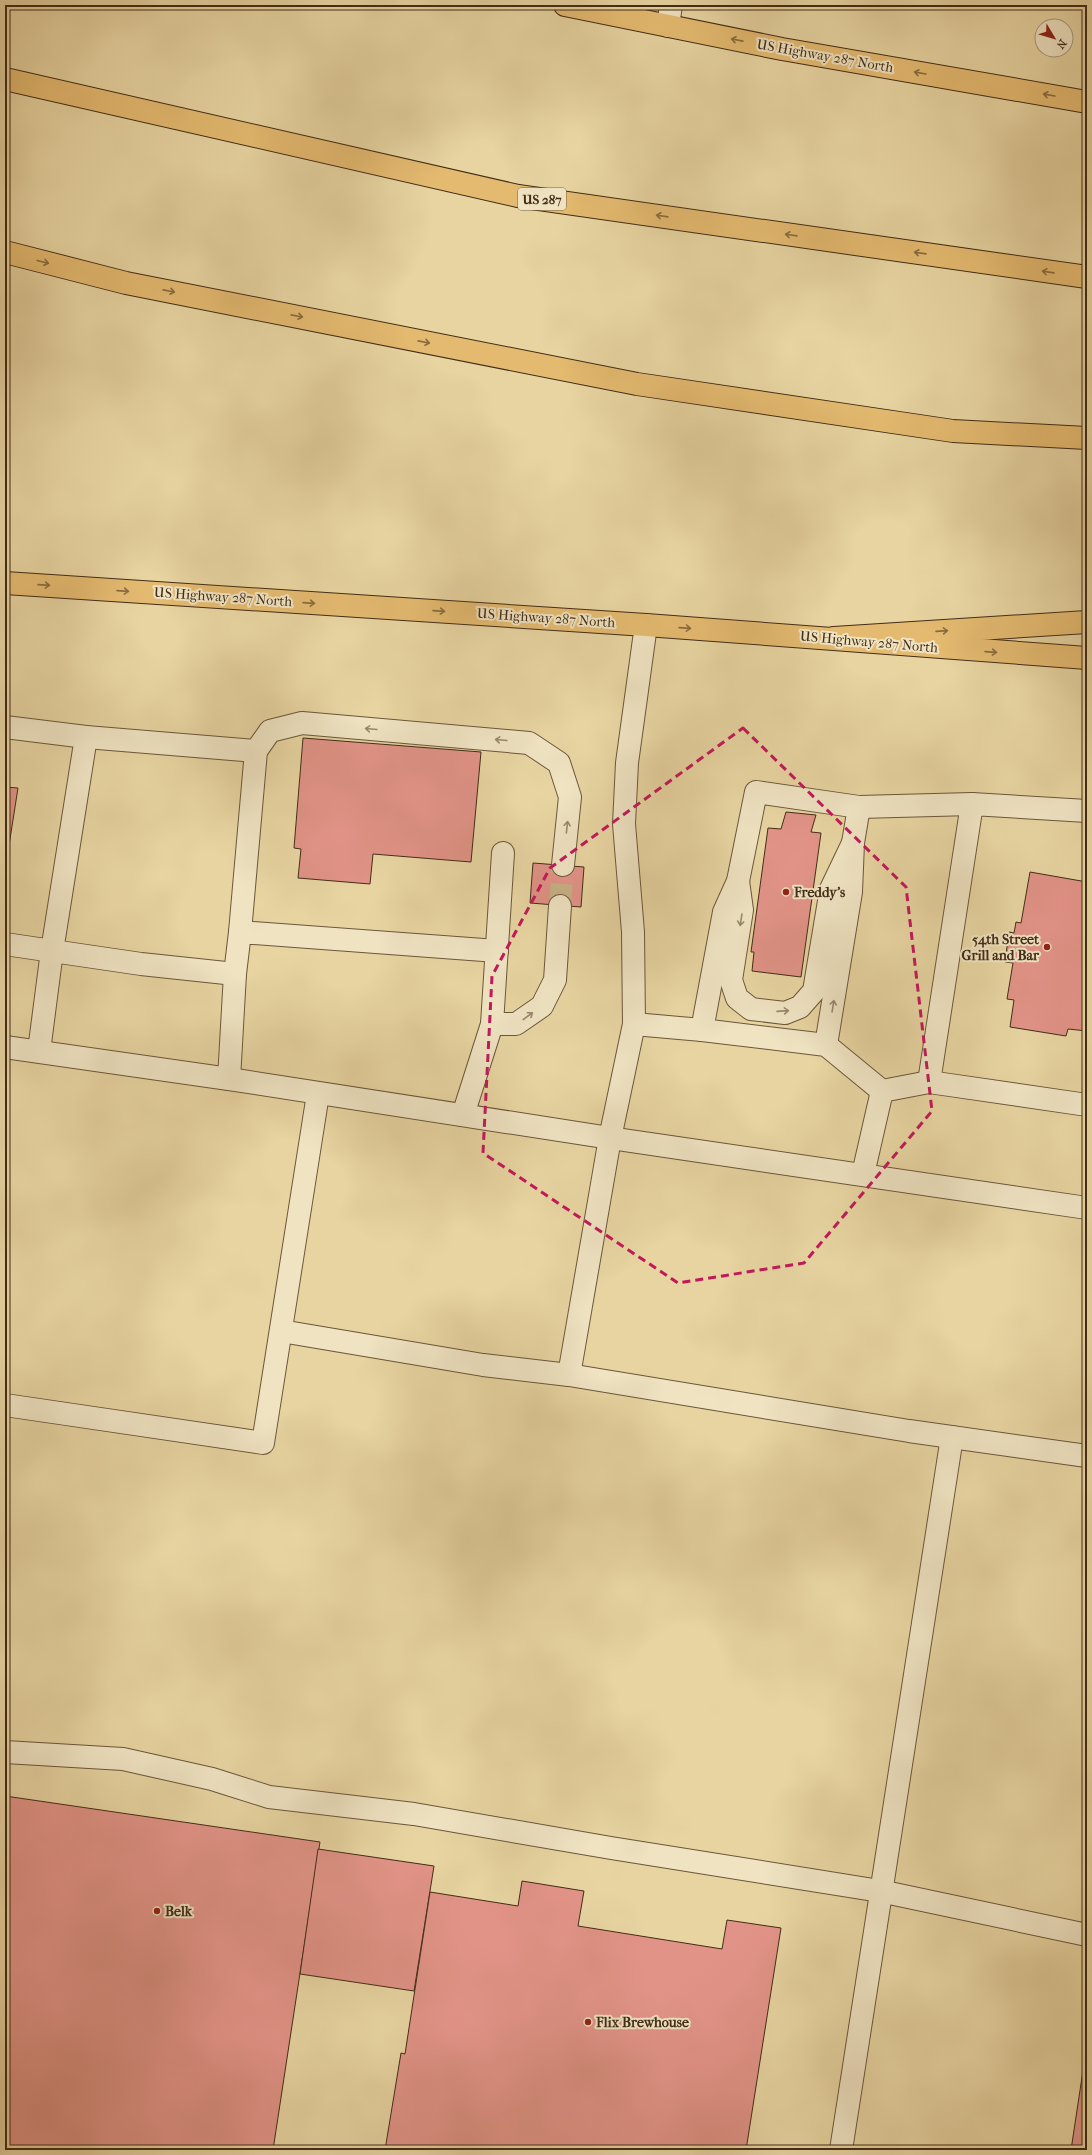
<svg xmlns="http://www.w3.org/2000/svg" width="1092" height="2155" font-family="'IM FELL French Canon',serif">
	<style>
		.building { fill: #e19387; stroke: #422c17 }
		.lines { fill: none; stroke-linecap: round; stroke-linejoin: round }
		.minor-tunnel { stroke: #c6b285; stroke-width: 22; stroke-dasharray: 22 11; stroke-linecap: butt }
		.minor-casing { stroke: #6b563a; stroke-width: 24 }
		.major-casing { stroke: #422c17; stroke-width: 24 }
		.highway-casing { stroke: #422c17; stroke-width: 24 }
		.minor { stroke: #efe3c2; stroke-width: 22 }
		.major { stroke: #e4ba70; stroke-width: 22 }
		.highway { stroke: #e4ba70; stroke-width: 22 }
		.oneway { stroke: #8b6c3f }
		.oneway2 { stroke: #98886c }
		.marked { fill: none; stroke: #c2185b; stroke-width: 3; stroke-dasharray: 8 5; stroke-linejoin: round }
		.poi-dot { fill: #8f2418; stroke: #efe3c2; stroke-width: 1.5 }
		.labels { text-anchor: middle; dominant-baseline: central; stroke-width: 4; stroke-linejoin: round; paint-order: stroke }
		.shield { fill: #efe3c2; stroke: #76634a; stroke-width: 1 }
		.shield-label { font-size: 13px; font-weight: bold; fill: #422c17 }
		.street-label { font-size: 14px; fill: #422c17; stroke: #efe3c2 }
		.poi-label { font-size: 14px; font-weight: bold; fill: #422c17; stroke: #efe3c2; text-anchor: start }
	</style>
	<rect width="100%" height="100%" fill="#e7d4a1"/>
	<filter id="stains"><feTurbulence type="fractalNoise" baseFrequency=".005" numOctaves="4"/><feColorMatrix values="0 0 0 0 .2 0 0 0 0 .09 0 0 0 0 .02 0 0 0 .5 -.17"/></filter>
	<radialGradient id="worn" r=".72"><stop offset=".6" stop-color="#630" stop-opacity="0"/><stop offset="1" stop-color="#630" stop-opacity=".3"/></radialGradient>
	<!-- building -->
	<g class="building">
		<polygon points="303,738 481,752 471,862 373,854 370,884 298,878 301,849 294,848"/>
		<polygon points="5,787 18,788 5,871"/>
		<polygon points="786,812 816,815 811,832 821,833 801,977 752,971 754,952 751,952 768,828 781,829"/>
		<polygon points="533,863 584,867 581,907 530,903"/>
		<polygon points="1030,872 1087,882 1087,1031 1068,1029 1066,1036 1010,1027 1014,1000 1007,999 1013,963 1005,962 1009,932 1014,933 1016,922 1021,923"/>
		<polygon points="5,1796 320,1842 273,2150 5,2150"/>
		<polygon points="318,1849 434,1866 414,1991 300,1974"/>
		<polygon points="522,1881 584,1891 578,1926 722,1949 727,1920 781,1928 746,2150 385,2150 401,2053 405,2054 430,1892 518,1906"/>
		<polygon points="1087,2044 1087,2150 1071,2150"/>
	</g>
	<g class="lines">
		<!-- minor-tunnel -->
		<polyline class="minor-tunnel" points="560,906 563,865"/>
		<defs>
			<g id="minor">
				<polyline points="668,26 671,5"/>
				<polyline points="5,727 86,737 52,951 39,1051"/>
				<polyline points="86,737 256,751"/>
				<polyline points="738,881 742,910 731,980 737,998 751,1009 785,1013 800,1007 814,991 831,889 853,843"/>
				<polyline points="240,932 256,751 270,731 302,723 529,743 559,763 570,797 563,865"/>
				<polyline points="5,944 141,964 235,974"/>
				<polyline points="492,1024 516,1024 542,1006 555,980 560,906"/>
				<polyline points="634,1024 702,1030"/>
				<polyline points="826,1045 851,892 853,843 859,807"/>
				<polyline points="5,1047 229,1079 610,1138 1087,1208"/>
				<polyline points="229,1079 235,974 240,932 497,951"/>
				<polyline points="929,1082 972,804 1087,811"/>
				<polyline points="882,1091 826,1045 702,1030 724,912 738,881 756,792 859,807 972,804"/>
				<polyline points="463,1115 492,1024 503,853"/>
				<polyline points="863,1174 882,1091 929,1082 1087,1105"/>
				<polyline points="281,1331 483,1365 569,1375 909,1431 1087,1456"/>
				<polyline points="569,1375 610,1138 634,1024 633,932 624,824 627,763 646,625"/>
				<polyline points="5,1405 263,1443 318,1094"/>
				<polyline points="5,1752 123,1759 212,1779 269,1797 414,1814 611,1848 880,1891 1087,1935"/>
				<polyline points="841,2150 952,1437"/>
			</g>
			<g id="major">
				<polyline points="565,5 782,49 1087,102"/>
				<polyline points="5,583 646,625 1087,658"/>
			</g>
			<g id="highway">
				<polyline points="5,79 518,196 1087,277"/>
				<polyline points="5,252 126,283 637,384 953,431 1087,438"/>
				<polyline points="834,638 1087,622"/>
			</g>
		</defs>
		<!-- minor casing -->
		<use href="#minor" class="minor-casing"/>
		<!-- major casing -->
		<use href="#major" class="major-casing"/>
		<!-- highway casing -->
		<use href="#highway" class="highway-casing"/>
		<!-- minor -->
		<use href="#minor" class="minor"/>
		<!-- major -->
		<use href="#major" class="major"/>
		<!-- highway -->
		<use href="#highway" class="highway"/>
	</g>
	<!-- one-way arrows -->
	<defs><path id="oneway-shaft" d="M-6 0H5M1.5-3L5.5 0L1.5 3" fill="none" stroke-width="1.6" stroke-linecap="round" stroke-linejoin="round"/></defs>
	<g class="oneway">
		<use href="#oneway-shaft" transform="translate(737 40) rotate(-169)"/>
		<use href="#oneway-shaft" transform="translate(920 73) rotate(-170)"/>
		<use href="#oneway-shaft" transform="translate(1049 95) rotate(-170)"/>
		<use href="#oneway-shaft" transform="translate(662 216) rotate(-172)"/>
		<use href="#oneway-shaft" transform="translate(791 235) rotate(-172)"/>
		<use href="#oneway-shaft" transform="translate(920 253) rotate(-172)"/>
		<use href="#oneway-shaft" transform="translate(43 262) rotate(14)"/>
		<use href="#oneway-shaft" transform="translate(1048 272) rotate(-172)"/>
		<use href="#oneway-shaft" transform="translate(169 291) rotate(11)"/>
		<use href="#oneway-shaft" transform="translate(297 316) rotate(11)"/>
		<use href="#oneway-shaft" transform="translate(424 342) rotate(11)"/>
		<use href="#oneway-shaft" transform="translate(44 585) rotate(4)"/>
		<use href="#oneway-shaft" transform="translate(123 591) rotate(4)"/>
		<use href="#oneway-shaft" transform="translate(309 603) rotate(4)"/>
		<use href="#oneway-shaft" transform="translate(439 611) rotate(4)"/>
		<use href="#oneway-shaft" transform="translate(685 628) rotate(4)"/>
		<use href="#oneway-shaft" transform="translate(942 631) rotate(-4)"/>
		<use href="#oneway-shaft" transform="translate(991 652) rotate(4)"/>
	</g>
	<g class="oneway2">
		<use href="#oneway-shaft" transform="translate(371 729) rotate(-175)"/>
		<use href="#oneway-shaft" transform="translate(501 740) rotate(-175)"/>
		<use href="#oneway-shaft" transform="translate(567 827) rotate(-84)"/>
		<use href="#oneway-shaft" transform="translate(741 920) rotate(99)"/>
		<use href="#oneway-shaft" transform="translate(833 1006) rotate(-81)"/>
		<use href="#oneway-shaft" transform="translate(783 1011) rotate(-4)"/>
		<use href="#oneway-shaft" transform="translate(528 1016) rotate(-37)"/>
	</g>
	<!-- marked area -->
	<path class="marked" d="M743,728L906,887L932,1111L804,1263L678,1283L483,1153L492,976L550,868Z"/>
	<!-- markers -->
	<g class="poi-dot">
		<circle cx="786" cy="892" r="4"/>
		<circle cx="1047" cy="947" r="4"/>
		<circle cx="157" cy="1911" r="4"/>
		<circle cx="588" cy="2022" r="4"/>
	</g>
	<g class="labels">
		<!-- shield labels -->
		<rect class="shield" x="518" y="188" width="48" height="22" rx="3"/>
		<g class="shield-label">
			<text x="542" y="199">US 287</text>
		</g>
		<!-- street labels -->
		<g class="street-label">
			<text transform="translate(825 56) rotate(10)">US Highway 287 North</text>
			<text transform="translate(223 597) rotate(4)">US Highway 287 North</text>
			<text transform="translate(546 618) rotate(4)">US Highway 287 North</text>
			<text transform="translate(869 642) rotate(5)">US Highway 287 North</text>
		</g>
		<!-- poi labels -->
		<g class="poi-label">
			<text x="794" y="892">Freddy's</text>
			<text x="1039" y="939" text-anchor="end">54th Street<tspan x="1039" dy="16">Grill and Bar</tspan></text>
			<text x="165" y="1911">Belk</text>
			<text x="596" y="2022">Flix Brewhouse</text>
		</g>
	</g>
	<!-- margin -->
	<rect width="1092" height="2155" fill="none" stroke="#e7d4a1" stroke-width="20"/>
	<rect x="6" y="6" width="1080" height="2143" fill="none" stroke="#422c17" stroke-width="2"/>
	<rect x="10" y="10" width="1072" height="2135" fill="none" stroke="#422c17"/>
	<!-- north arrow -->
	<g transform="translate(1054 38) rotate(128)"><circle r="19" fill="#efe3c2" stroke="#aa9a7e"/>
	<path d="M0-3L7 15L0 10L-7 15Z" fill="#8f2418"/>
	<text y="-6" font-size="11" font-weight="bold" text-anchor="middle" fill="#422c17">N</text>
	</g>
	<rect width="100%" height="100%" filter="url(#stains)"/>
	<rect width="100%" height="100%" fill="url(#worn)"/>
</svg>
